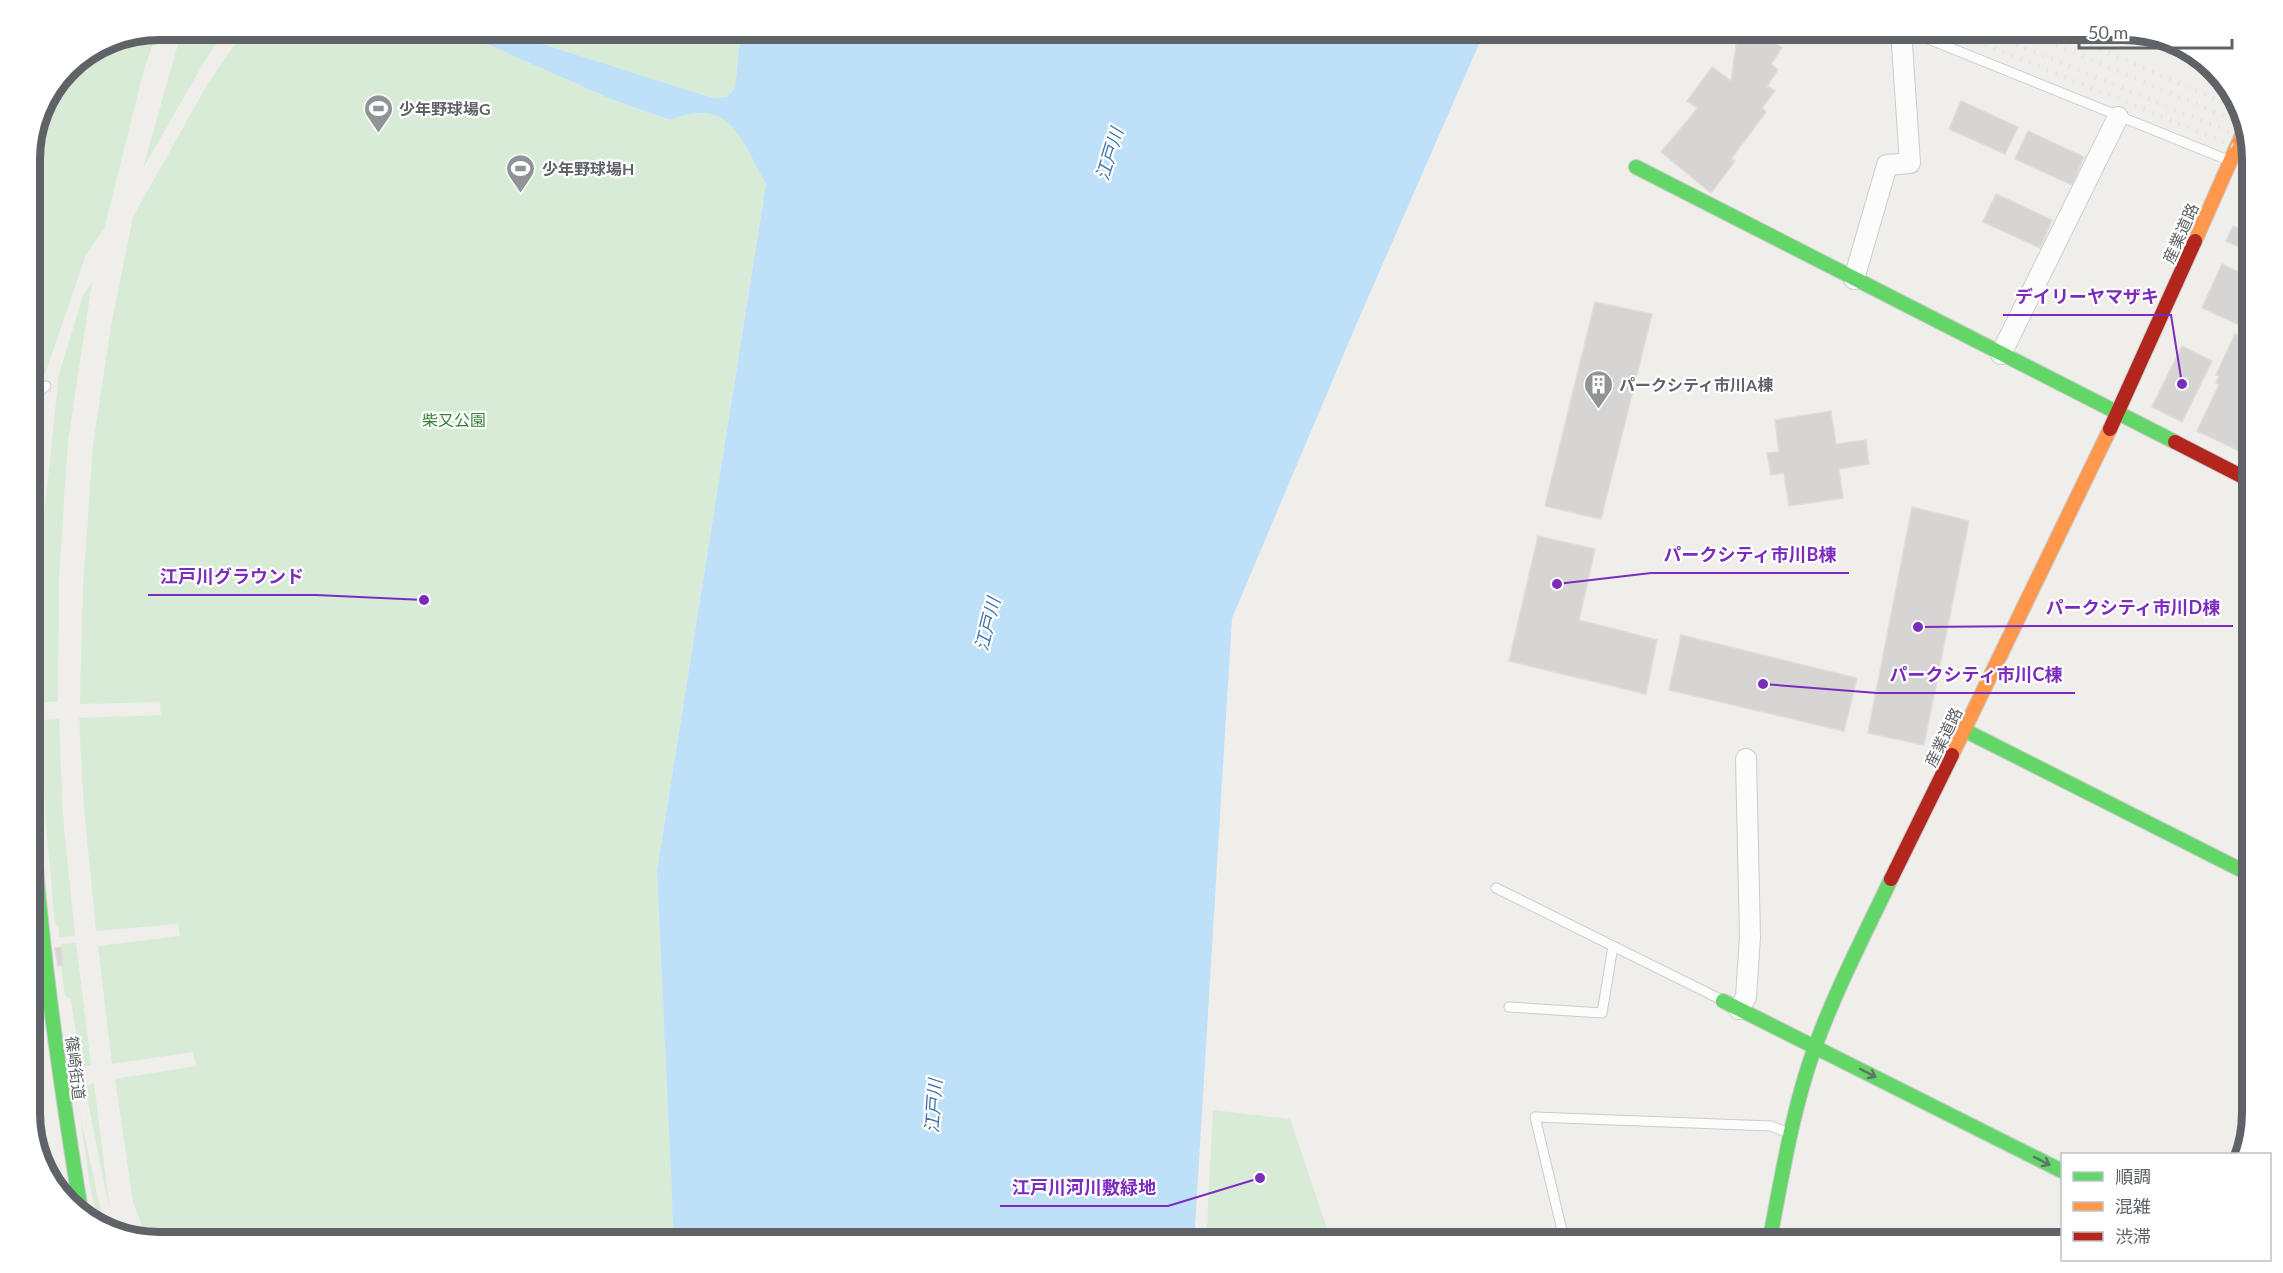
<svg xmlns="http://www.w3.org/2000/svg" width="2283" height="1273" font-family="Lato,'Noto Sans JP',sans-serif">
	<style>
		.green { fill: #d8ebd6 }
		.water { fill: #bfe0f9 }
		.building { fill: #d6d5d3; stroke: #deddd9; stroke-width: 1.5 }
		.lines { fill: none; stroke-linecap: round; stroke-linejoin: round }
		.lane-casing { stroke: #cbcccc; stroke-width: 11 }
		.street-casing { stroke: #cbcccc; stroke-width: 22 }
		.fast-casing { stroke: #cacacb; stroke-width: 16 }
		.slow-casing { stroke: #cacacb; stroke-width: 16 }
		.jam-casing { stroke: #cacacb; stroke-width: 16 }
		.lane { stroke: #fdfcfc; stroke-width: 9 }
		.street { stroke: #fdfcfc; stroke-width: 20 }
		.fast { stroke: #63d668; stroke-width: 14 }
		.slow { stroke: #ff974d; stroke-width: 14 }
		.jam { stroke: #b3261e; stroke-width: 14 }
		.rail { stroke: #e4e4e4; stroke-width: 4.5; stroke-dasharray: 1.5 8; stroke-linecap: butt }
		.oneway { stroke: #607468 }
		.labels { text-anchor: middle; dominant-baseline: central; stroke-width: 4.5; stroke-linejoin: round; paint-order: stroke }
		.poi-label { font-size: 16px; font-weight: bold; fill: #5f6368; stroke: #fff; text-anchor: start }
		.street-label { font-size: 16px; fill: #5f6368; stroke: #fff }
		.park-label { font-size: 16px; fill: #348238; stroke: #fff }
		.water-label { font-size: 18px; font-style: italic; fill: #4174aa; stroke: #fff }
		.rim { fill: none; stroke: #5f6368; stroke-width: 8 }
		.leader { fill: none; stroke: #7b2cbf; stroke-width: 2 }
		.callout-dot { fill: #7b2cbf; stroke: #fff; stroke-width: 2 }
		.callout-label { font-size: 18px; text-anchor: middle; font-weight: bold; fill: #7b2cbf; stroke: #fff; stroke-width: 4.5; stroke-linejoin: round; paint-order: stroke }
	</style>
	<rect width="100%" height="100%" fill="#efeeea"/>
	<!-- green -->
	<g class="green">
		<polygon points="158,30 144,69 105,226 85,257 45,374 38,372 36,385 31,388 30,351 34,347 30,289 30,152 40,110 68,68 110,40"/>
		<polygon points="182,30 226,30 206,59 143,168"/>
		<path d="M245,30H460L480,41L611,99L669,120C732,96 740,138 766,183L657,871L674,1243H160L147,1239L133,1202L115,1079L196,1066L193,1052L112,1064L98,946L180,936L178,924L96,931L84,809L79,718L161,715L160,702L80,704L83,586L93,445L111,326L133,217L208,83Z"/>
		<polygon points="498,30 746,30 739,48 735,88 727,97 713,98"/>
		<polygon points="92,282 68,442 59,578 58,702 42,702 39,607 44,516 59,374 83,296"/>
		<polygon points="59,719 63,818 75,936 59,937 58,925 55,925 46,824 41,720"/>
		<polygon points="76,943 91,1065 81,1067 71,999 65,996 61,966 63,965 61,944"/>
		<polygon points="30,1041 48,1170 30,1096"/>
		<polygon points="94,1083 110,1212 85,1087"/>
		<polygon points="1213,1110 1290,1119 1332,1243 1206,1243"/>
		<polygon points="80,1114 104,1226 106,1229 99,1227 90,1186"/>
	</g>
	<!-- water -->
	<path class="water" d="M460,30H498L713,98L727,97L735,88L739,48L746,30H1485L1353,332L1232,618L1194,1243H674L657,871L766,184C740,138 731,96 670,120L611,99L480,41Z"/>
	<!-- building -->
	<g class="building">
		<polygon points="1738,30 1787,30 1776,44 1782,48 1771,64 1778,70 1767,86 1775,91 1762,108 1766,112 1731,159 1735,161 1711,193 1661,152 1698,108 1687,101 1712,67 1731,81"/>
		<polygon points="1961,101 2018,127 2005,154 1949,129"/>
		<polygon points="2028,131 2084,157 2072,185 2015,159"/>
		<polygon points="1996,194 2052,220 2040,248 1983,222"/>
		<polygon points="2233,226 2253,235 2253,253 2226,241"/>
		<polygon points="2222,264 2253,279 2253,331 2202,308"/>
		<polygon points="1595,302 1652,314 1601,519 1545,506"/>
		<polygon points="2235,334 2253,342 2253,453 2248,451 2246,454 2197,431 2219,385 2216,383 2219,376 2216,375"/>
		<polygon points="2182,346 2212,361 2182,422 2152,407"/>
		<polygon points="1831,411 1836,444 1866,440 1869,464 1839,469 1843,498 1789,506 1784,473 1771,475 1767,453 1779,452 1775,420"/>
		<polygon points="1912,507 1969,521 1924,745 1868,733"/>
		<polygon points="1538,536 1595,549 1579,620 1657,640 1646,694 1509,661"/>
		<polygon points="1681,635 1857,678 1844,731 1669,690"/>
		<polygon points="61,947 63,965 58,966 55,948"/>
	</g>
	<g class="lines">
		<defs>
			<g id="lane">
				<polyline points="1906,30 2228,160"/>
				<polyline points="30,399 46,386"/>
				<polyline points="1496,888 1722,1000"/>
				<polyline points="1509,1007 1602,1013 1613,946"/>
				<polyline points="1565,1243 1535,1117 1771,1126 1786,1132"/>
			</g>
			<g id="street">
				<polyline points="1854,279 1887,165 1910,163 1901,30"/>
				<polyline points="2001,354 2118,117"/>
				<polyline points="1739,1009 1746,997 1750,937 1746,759"/>
			</g>
			<g id="fast">
				<polyline points="1636,167 2175,442"/>
				<polyline points="1964,730 2253,876"/>
				<path d="M30,784C38,928 58,1069 81,1211"/>
				<polyline points="1723,1001 2062,1171"/>
				<path d="M1769,1243C1782,1177 1792,1110 1815,1047C1836,989 1865,934 1891,879"/>
			</g>
			<g id="slow">
				<polyline points="2195,241 2245,128"/>
				<polyline points="1952,755 2110,429"/>
			</g>
			<g id="jam">
				<polyline points="2110,429 2195,241"/>
				<polyline points="2175,442 2253,482"/>
				<polyline points="1891,879 1952,755"/>
			</g>
		</defs>
		<!-- lane casing -->
		<use href="#lane" class="lane-casing"/>
		<!-- street casing -->
		<use href="#street" class="street-casing"/>
		<!-- fast casing -->
		<use href="#fast" class="fast-casing"/>
		<!-- slow casing -->
		<use href="#slow" class="slow-casing"/>
		<!-- jam casing -->
		<use href="#jam" class="jam-casing"/>
		<!-- lane -->
		<use href="#lane" class="lane"/>
		<!-- street -->
		<use href="#street" class="street"/>
		<!-- fast -->
		<use href="#fast" class="fast"/>
		<!-- slow -->
		<use href="#slow" class="slow"/>
		<!-- jam -->
		<use href="#jam" class="jam"/>
		<!-- rail -->
		<g class="rail">
			<polyline points="1950,30 2253,154"/>
			<polyline points="1981,30 2249,140"/>
			<polyline points="2021,30 2243,124"/>
			<polyline points="2056,30 2238,109"/>
		</g>
	</g>
	<!-- one-way arrows -->
	<defs><path id="oneway-shaft" d="M-6 0H5M1.5-3L5.5 0L1.5 3" fill="none" stroke-width="1.6" stroke-linecap="round" stroke-linejoin="round" transform="scale(1.5)"/></defs>
	<g class="oneway">
		<use href="#oneway-shaft" transform="translate(1868 1073) rotate(27)"/>
		<use href="#oneway-shaft" transform="translate(2042 1161) rotate(27)"/>
	</g>
	<!-- icons -->
	<defs>
		<symbol id="stadium-pin" viewBox="-11 -11 22 30"><path d="M0 17L-7.5 6A9.5 9.5 0 1 1 7.5 6Z" fill="#919496" stroke="#fff"/><path d="M0-5a6.5 5 0 1 0 0 10a6.5 5 0 1 0 0-10ZM-3.5-1.8h7v3.6h-7Z" fill="#fff"/></symbol>
		<symbol id="building-pin" viewBox="-11 -11 22 30"><path d="M0 17L-7.5 6A9.5 9.5 0 1 1 7.5 6Z" fill="#919496" stroke="#fff"/><path d="M-4-6H4V6H1V3H-1V6H-4ZM-2.5-4.3h1.7v1.8h-1.7ZM.8-4.3h1.7v1.8H.8ZM-2.5-1h1.7V.8h-1.7ZM.8-1h1.7V.8H.8Z" fill="#fff"/></symbol>
	</defs>
	<g fill-rule="evenodd">
		<use href="#stadium-pin" x="362" y="92" width="33" height="45"/>
		<use href="#stadium-pin" x="504" y="152" width="33" height="45"/>
		<use href="#building-pin" x="1582" y="368" width="33" height="45"/>
	</g>
	<g class="labels">
		<!-- poi labels -->
		<g class="poi-label">
			<text x="399" y="108">少年野球場G</text>
			<text x="542" y="168">少年野球場H</text>
			<text x="1619" y="384">パークシティ市川A棟</text>
		</g>
		<!-- street labels -->
		<g class="street-label">
			<text transform="translate(2180 233) rotate(-66)">産業道路</text>
			<text transform="translate(1943 737) rotate(-64)">産業道路</text>
			<text transform="translate(76 1068) rotate(83)">篠崎街道</text>
		</g>
		<!-- park labels -->
		<g class="park-label">
			<text x="454" y="419">柴又公園</text>
		</g>
		<!-- water labels -->
		<g class="water-label">
			<text transform="translate(1109 154) rotate(-73)">江戸川</text>
			<text transform="translate(987 624) rotate(-76)">江戸川</text>
			<text transform="translate(933 1106) rotate(-86)">江戸川</text>
		</g>
	</g>
	<!-- crop -->
	<path d="M0 0H2283V1273H0ZM159 40H2123A119 119 0 0 1 2242 159V1113A119 119 0 0 1 2123 1232H159A119 119 0 0 1 40 1113V159A119 119 0 0 1 159 40Z" fill="#fff" fill-rule="evenodd"/>
	<path class="rim" d="M159 40H2123A119 119 0 0 1 2242 159V1113A119 119 0 0 1 2123 1232H159A119 119 0 0 1 40 1113V159A119 119 0 0 1 159 40Z"/>
	<!-- callouts -->
	<path class="leader" d="M2182 384L2171 315H2003M1557 584L1651 573H1849M424 600L316 595H148M1918 627L2033 626H2233M1763 684L1877 693H2075M1260 1178L1168 1206H1000"/>
	<g class="callout-dot">
		<circle cx="2182" cy="384" r="6"/>
		<circle cx="1557" cy="584" r="6"/>
		<circle cx="424" cy="600" r="6"/>
		<circle cx="1918" cy="627" r="6"/>
		<circle cx="1763" cy="684" r="6"/>
		<circle cx="1260" cy="1178" r="6"/>
	</g>
	<g class="callout-label">
		<text x="2087" y="303">デイリーヤマザキ</text>
		<text x="1750" y="561">パークシティ市川B棟</text>
		<text x="232" y="583">江戸川グラウンド</text>
		<text x="2133" y="614">パークシティ市川D棟</text>
		<text x="1976" y="681">パークシティ市川C棟</text>
		<text x="1084" y="1194">江戸川河川敷緑地</text>
	</g>
	<!-- legend -->
	<rect x="2061" y="1153" width="210" height="108" fill="#ffffff" stroke="#bfc1c3" stroke-width="1.5"/>
	<rect x="2073" y="1172" width="30" height="9" fill="#63d668" stroke="#bfc1c3" stroke-width="1.5"/>
	<text x="2115" y="1183" font-size="18" fill="#5f6368">順調</text>
	<rect x="2073" y="1202" width="30" height="9" fill="#ff974d" stroke="#bfc1c3" stroke-width="1.5"/>
	<text x="2115" y="1213" font-size="18" fill="#5f6368">混雑</text>
	<rect x="2073" y="1232" width="30" height="9" fill="#b3261e" stroke="#bfc1c3" stroke-width="1.5"/>
	<text x="2115" y="1243" font-size="18" fill="#5f6368">渋滞</text>
	<!-- scale -->
	<path d="M2079 39v9h153v-9" fill="none" stroke="#5f6368" stroke-width="3"/>
	<text x="2088" y="39" font-size="18" fill="#5f6368" stroke="#ffffff" stroke-width="4.5" paint-order="stroke">50 m</text>
</svg>
